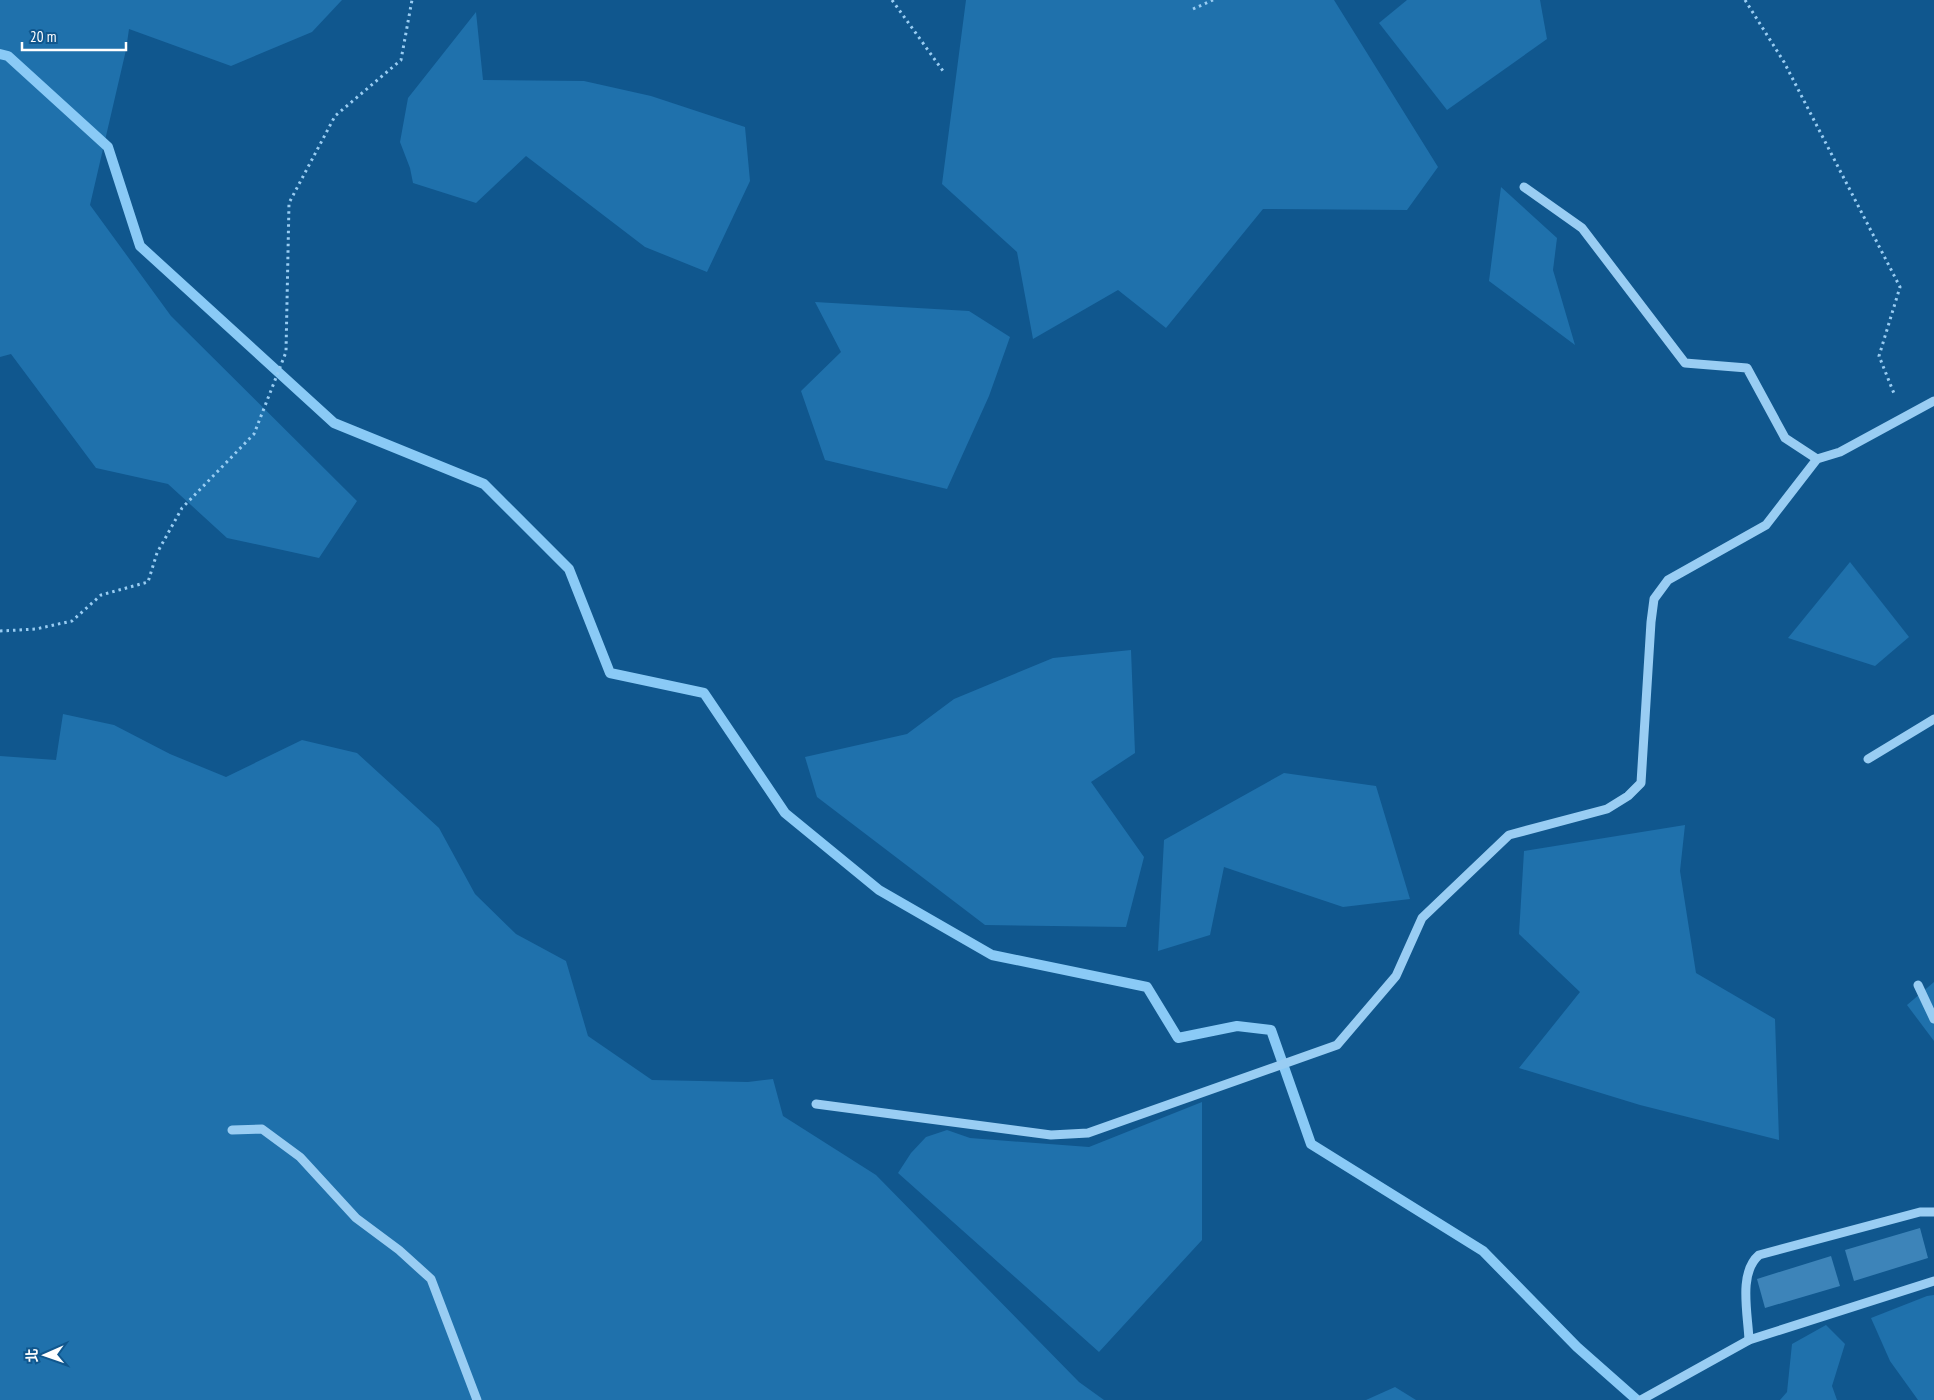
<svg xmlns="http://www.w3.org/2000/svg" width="1934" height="1400" font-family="'PT Sans Narrow','Noto Sans TC',sans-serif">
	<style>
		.green { fill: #1f71ac }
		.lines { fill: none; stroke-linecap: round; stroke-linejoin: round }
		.stream { stroke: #8acaf6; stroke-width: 10 }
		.building { fill: #3d84b9 }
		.path { stroke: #99cdf3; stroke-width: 3; stroke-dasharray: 2.5 4; stroke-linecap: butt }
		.minor { stroke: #99cdf3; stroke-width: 9 }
	</style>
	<rect width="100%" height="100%" fill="#10578e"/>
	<!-- green -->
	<g class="green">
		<polygon points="0,0 342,0 312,32 231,66 129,29 126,50 90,205 171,316 357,501 319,558 227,538 168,484 96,468 11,354 0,357"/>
		<polygon points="966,0 1334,0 1438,167 1407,210 1263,209 1166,328 1118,290 1033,339 1017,252 942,184"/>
		<polygon points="1407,0 1540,0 1547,39 1447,110 1379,23"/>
		<polygon points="476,12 483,80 584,81 651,96 745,127 750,181 707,272 645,247 526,156 476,203 413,183 410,168 400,142 408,98"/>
		<polygon points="1501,187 1557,238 1553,270 1575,345 1489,281"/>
		<polygon points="815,302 969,311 1010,337 989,396 947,489 825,460 801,391 841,352"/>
		<polygon points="1850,562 1909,637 1875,666 1788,638"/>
		<polygon points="1131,650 1135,753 1091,782 1144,857 1126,927 985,925 817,797 805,757 907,734 954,699 1053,658"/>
		<polygon points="63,714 114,725 170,754 226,777 302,740 357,753 439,828 475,894 516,934 566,961 588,1036 652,1080 748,1082 773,1079 783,1116 876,1175 1079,1382 1104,1400 0,1400 0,756 56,760"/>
		<polygon points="1284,773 1376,786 1410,899 1343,907 1224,867 1210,935 1158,951 1164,840"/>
		<polygon points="1685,825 1680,871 1696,973 1775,1019 1779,1140 1640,1105 1519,1068 1580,992 1519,934 1524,851"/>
		<polygon points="1934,982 1934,1041 1907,1005"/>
		<polygon points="1202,1102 1202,1240 1099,1352 898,1173 911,1153 926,1137 947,1130 970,1138 1089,1147"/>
		<polygon points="1934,1295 1934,1400 1918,1400 1890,1361 1871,1318 1927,1296"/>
		<polygon points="1826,1325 1845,1344 1832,1386 1837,1400 1780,1400 1787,1392 1792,1344"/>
		<polygon points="1395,1387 1416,1400 1366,1400"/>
	</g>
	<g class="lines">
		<!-- stream -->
		<polyline class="stream" points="0,54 8,56 108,147 140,246 334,423 484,484 569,569 610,673 704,693 785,813 879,890 992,955 1147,987 1178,1038 1237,1026 1271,1030 1311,1144 1483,1251 1577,1347 1637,1400"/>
	</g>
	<!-- building -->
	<g class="building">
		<polygon points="1920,1228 1928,1258 1854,1281 1845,1250"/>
		<polygon points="1831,1256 1840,1286 1765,1308 1757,1279"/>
	</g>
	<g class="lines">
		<!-- path -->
		<g class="path">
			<polyline points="892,0 943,71"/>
			<polyline points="1745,0 1784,62 1900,287 1879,356 1895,396"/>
			<polyline points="1193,9 1213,0"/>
			<polyline points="0,631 36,629 72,621 101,595 148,582 157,553 182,508 254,434 286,352 289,203 335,116 401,60 412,0"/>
		</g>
		<!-- minor -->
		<g class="minor">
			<polyline points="1524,187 1582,228 1685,363 1747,368 1785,438 1817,459"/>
			<polyline points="1868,759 1934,719"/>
			<polyline points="1918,985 1934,1019"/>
			<polyline points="816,1104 1051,1135 1088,1133 1337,1045 1396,976 1422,918 1509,835 1607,809 1628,796 1641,783 1651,622 1654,599 1668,580 1766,525 1817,459 1840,452 1934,401"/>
			<polyline points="232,1130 262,1129 300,1157 356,1218 399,1250 431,1279 477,1400"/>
			<path d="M1749,1340C1748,1314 1738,1273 1759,1255L1920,1212H1934"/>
			<polyline points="1641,1400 1749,1340 1934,1281"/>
		</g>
	</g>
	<!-- north arrow -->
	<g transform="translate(45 1355) rotate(268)" stroke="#10578e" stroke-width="4" paint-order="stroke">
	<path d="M0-4L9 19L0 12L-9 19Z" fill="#ffffff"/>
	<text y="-8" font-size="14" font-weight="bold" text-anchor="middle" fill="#ffffff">北</text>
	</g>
	<!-- scale -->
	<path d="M22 42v8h104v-8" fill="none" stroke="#ffffff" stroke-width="2.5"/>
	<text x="30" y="42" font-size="15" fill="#ffffff" stroke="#10578e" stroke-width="4" paint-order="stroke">20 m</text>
</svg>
